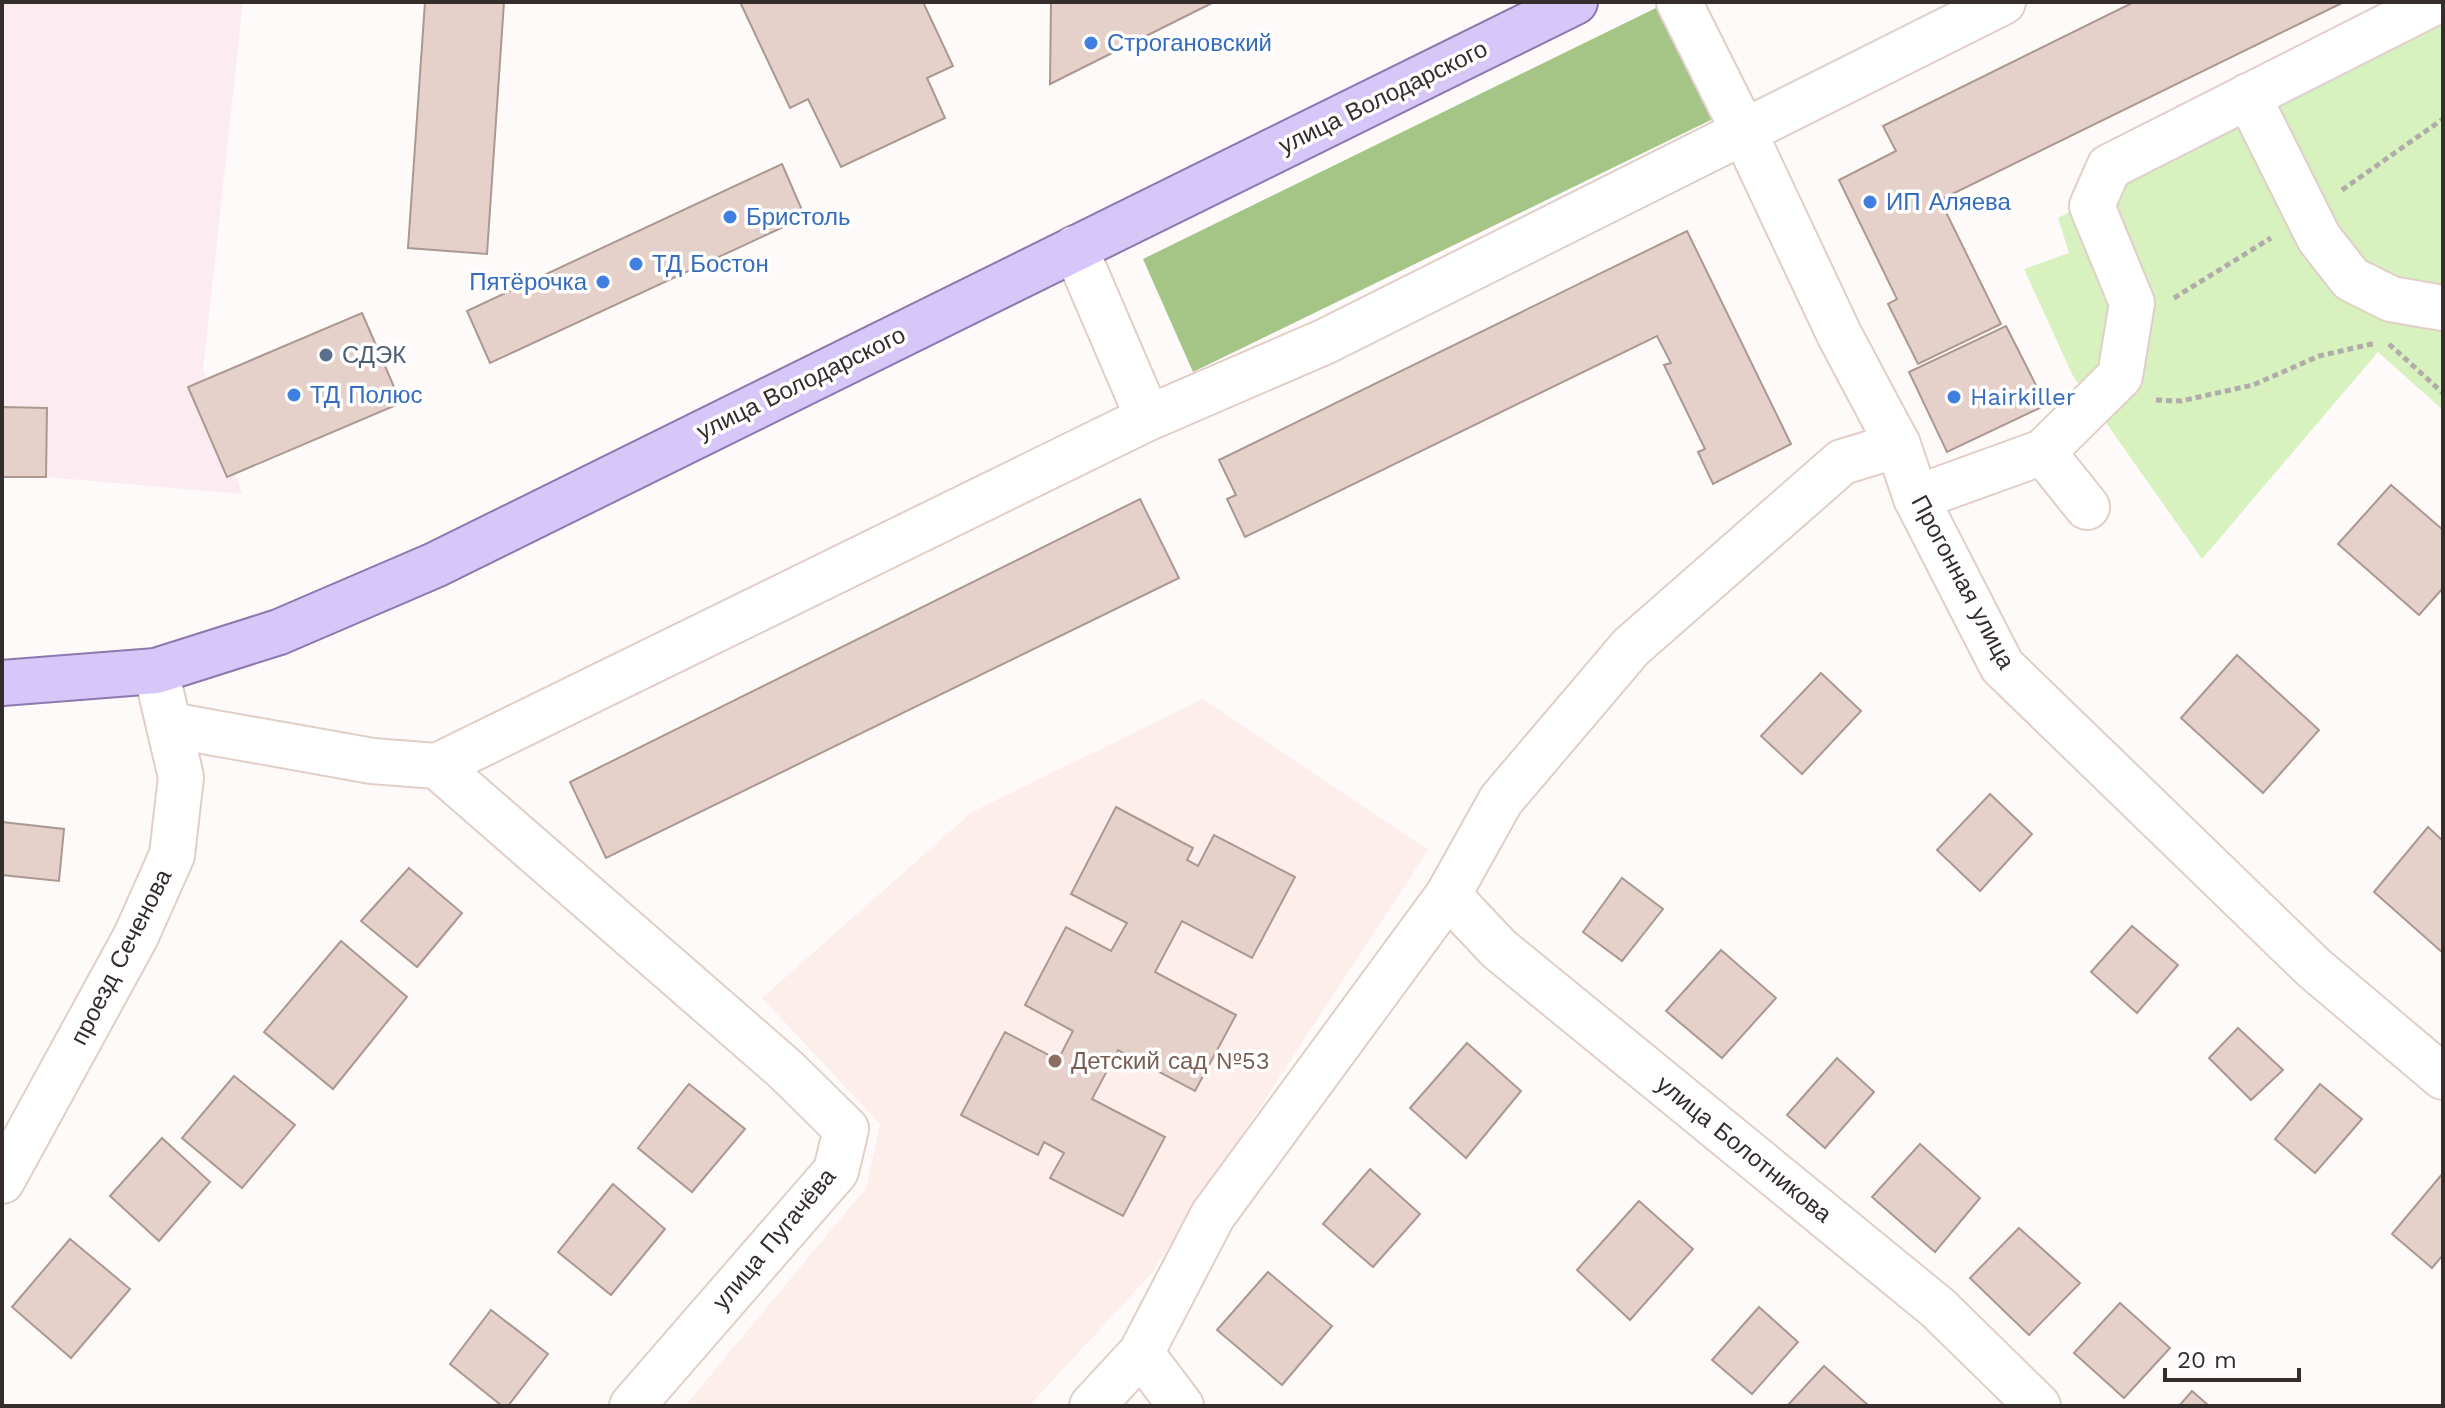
<svg xmlns="http://www.w3.org/2000/svg" width="2445" height="1408" font-family="'Work Sans',sans-serif">
	<style>
		.industrial { fill: #fcecf1 }
		.education { fill: #fdedeb }
		.green { fill: #d7f1bf }
		.forest { fill: #a4c586 }
		.building { fill: #e5d1ca; stroke: #aa9891; stroke-width: 2 }
		.lines { fill: none; stroke-linecap: round; stroke-linejoin: round }
		.minor-casing { stroke: #e1cec7; stroke-width: 48 }
		.major-casing { stroke: #8d78ae; stroke-width: 48 }
		.path { stroke: #b1acaa; stroke-width: 5; stroke-dasharray: 6 4; stroke-linecap: butt }
		.minor { stroke: #fff; stroke-width: 44 }
		.major { stroke: #d7c6f8; stroke-width: 44 }
		.shop-dot { fill: #3f7fe0; stroke: #fff; stroke-width: 3 }
		.service-dot { fill: #5c6f8a; stroke: #fff; stroke-width: 3 }
		.education-dot { fill: #8d6e63; stroke: #fff; stroke-width: 3 }
		.labels { text-anchor: middle; dominant-baseline: central; stroke-width: 7; stroke-linejoin: round; paint-order: stroke }
		.shop-label { font-size: 24px; fill: #366cbe; stroke: #fff; text-anchor: start }
		.street-label { font-size: 24px; fill: #352d2b; stroke: #fff }
		.service-label { font-size: 24px; fill: #4e5e75; stroke: #fff; text-anchor: start }
		.education-label { font-size: 24px; fill: #785e54; stroke: #fff; text-anchor: start }
	</style>
	<rect width="100%" height="100%" fill="#fefaf9"/>
	<!-- industrial -->
	<polygon class="industrial" points="2,2 243,2 203,370 242,494 46,477 2,477"/>
	<!-- education -->
	<polygon class="education" points="1203,699 1428,850 1151,1274 1029,1406 685,1406 866,1188 880,1124 762,998 972,812"/>
	<!-- green -->
	<polygon class="green" points="2443,17 2443,410 2378,352 2202,559 2073,376 2024,269 2069,253 2058,218 2243,120"/>
	<!-- forest -->
	<polygon class="forest" points="1660,6 1719,116 1193,372 1143,259"/>
	<!-- building -->
	<g class="building">
		<polygon points="425,2 504,2 487,254 408,248"/>
		<polygon points="740,2 923,2 953,66 927,78 945,118 841,167 808,99 790,108"/>
		<polygon points="1051,2 1214,2 1050,84"/>
		<polygon points="2134,2 2344,2 1940,200 2001,324 1918,364 1888,304 1897,299 1839,180 1896,151 1883,126"/>
		<polygon points="782,164 805,217 490,363 467,311"/>
		<polygon points="1687,231 1791,444 1713,484 1698,452 1705,449 1664,365 1671,363 1657,336 1245,537 1227,499 1236,495 1219,460"/>
		<polygon points="362,313 401,403 227,477 188,387"/>
		<polygon points="2006,326 2046,405 1947,452 1909,372"/>
		<polygon points="2,407 47,408 46,477 2,477"/>
		<polygon points="2391,485 2443,530 2443,588 2419,615 2338,544"/>
		<polygon points="1140,499 1179,578 606,858 570,782"/>
		<polygon points="2237,655 2319,730 2263,793 2181,718"/>
		<polygon points="1821,673 1861,711 1802,774 1761,736"/>
		<polygon points="1990,794 2032,834 1980,891 1937,850"/>
		<polygon points="1116,807 1193,848 1187,860 1198,866 1214,835 1295,877 1252,958 1182,921 1155,972 1236,1015 1195,1091 1118,1050 1092,1099 1165,1137 1123,1216 1050,1178 1064,1153 1044,1142 1038,1155 961,1115 1005,1032 1058,1060 1073,1031 1025,1005 1066,927 1111,951 1127,923 1071,894"/>
		<polygon points="2,822 64,829 59,881 2,875"/>
		<polygon points="2428,827 2443,841 2443,953 2374,892"/>
		<polygon points="409,868 462,913 417,967 361,921"/>
		<polygon points="1622,878 1663,909 1622,961 1583,932"/>
		<polygon points="2132,926 2178,965 2137,1013 2091,972"/>
		<polygon points="341,941 407,997 333,1089 264,1032"/>
		<polygon points="1721,950 1776,998 1722,1058 1666,1011"/>
		<polygon points="2238,1028 2283,1070 2251,1100 2209,1058"/>
		<polygon points="1467,1043 1521,1091 1466,1158 1410,1108"/>
		<polygon points="1837,1058 1874,1092 1825,1148 1787,1115"/>
		<polygon points="234,1076 295,1125 242,1188 182,1138"/>
		<polygon points="689,1084 745,1129 692,1192 638,1148"/>
		<polygon points="2320,1084 2362,1119 2315,1173 2275,1139"/>
		<polygon points="162,1138 210,1182 159,1241 110,1196"/>
		<polygon points="1920,1144 1980,1198 1935,1252 1872,1197"/>
		<polygon points="1370,1169 1420,1214 1373,1267 1323,1224"/>
		<polygon points="2443,1173 2443,1255 2432,1268 2392,1234"/>
		<polygon points="613,1184 665,1229 611,1295 558,1252"/>
		<polygon points="1639,1201 1693,1249 1630,1320 1577,1270"/>
		<polygon points="2019,1228 2080,1283 2029,1335 1970,1278"/>
		<polygon points="70,1239 130,1289 71,1358 12,1307"/>
		<polygon points="1268,1272 1332,1326 1282,1385 1217,1330"/>
		<polygon points="2120,1303 2170,1348 2124,1398 2074,1353"/>
		<polygon points="1759,1307 1798,1342 1752,1394 1712,1360"/>
		<polygon points="491,1310 548,1354 508,1406 502,1406 450,1364"/>
		<polygon points="1824,1366 1869,1406 1787,1406"/>
		<polygon points="2192,1391 2209,1406 2179,1406"/>
	</g>
	<g class="lines">
		<defs>
			<g id="minor">
				<polyline points="1679,2 1744,132 1839,334 1898,445 1916,498 2002,666 2314,968 2443,1077"/>
				<polyline points="2248,96 2319,238 2351,279 2391,299 2443,308"/>
				<polyline points="1075,248 1148,418"/>
				<polyline points="2043,452 2087,507"/>
				<polyline points="1916,498 2043,452 2120,376 2132,303 2092,206 2109,167 2435,2"/>
				<polyline points="170,725 372,761 437,766 785,1069 846,1129 836,1171 632,1406"/>
				<polyline points="437,766 1148,418 1324,342 2003,2"/>
				<polyline points="1448,895 1499,949 1938,1308 2038,1406"/>
				<polyline points="2,1181 136,936 172,855 181,777 156,671"/>
				<polyline points="1141,1353 1181,1406"/>
				<polyline points="1092,1406 1141,1353 1213,1215 1448,895 1501,800 1631,647 1842,462 1898,445"/>
			</g>
			<polyline id="major" points="2,683 156,671 279,632 435,565 1575,2"/>
		</defs>
		<!-- minor casing -->
		<use href="#minor" class="minor-casing"/>
		<!-- major casing -->
		<use href="#major" class="major-casing"/>
		<!-- path -->
		<g class="path">
			<polyline points="2342,190 2443,119"/>
			<polyline points="2174,298 2271,238"/>
			<polyline points="2389,344 2443,393"/>
			<polyline points="2156,400 2181,401 2253,385 2319,356 2376,343"/>
		</g>
		<!-- minor -->
		<use href="#minor" class="minor"/>
		<!-- major -->
		<use href="#major" class="major"/>
	</g>
	<!-- markers -->
	<g class="shop-dot">
		<circle cx="1091" cy="43" r="8"/>
		<circle cx="1870" cy="202" r="8"/>
		<circle cx="730" cy="217" r="8"/>
		<circle cx="636" cy="264" r="8"/>
		<circle cx="603" cy="282" r="8"/>
		<circle cx="294" cy="395" r="8"/>
		<circle cx="1954" cy="397" r="8"/>
	</g>
	<circle class="service-dot" cx="326" cy="355" r="8"/>
	<circle class="education-dot" cx="1055" cy="1061" r="8"/>
	<g class="labels">
		<!-- shop labels -->
		<g class="shop-label">
			<text x="1107" y="43">Строгановский</text>
			<text x="1886" y="202">ИП Аляева</text>
			<text x="746" y="217">Бристоль</text>
			<text x="652" y="264">ТД Бостон</text>
			<text x="587" y="282" text-anchor="end">Пятёрочка</text>
			<text x="310" y="395">ТД Полюс</text>
			<text x="1970" y="397">Hairkiller</text>
		</g>
		<!-- street labels -->
		<g class="street-label">
			<text transform="translate(1383 97) rotate(-26)">улица Володарского</text>
			<text transform="translate(801 383) rotate(-26)">улица Володарского</text>
			<text transform="translate(1963 582) rotate(62)">Прогонная улица</text>
			<text transform="translate(121 957) rotate(-63)">проезд Сеченова</text>
			<text transform="translate(1744 1149) rotate(39)">улица Болотникова</text>
			<text transform="translate(774 1239) rotate(-50)">улица Пугачёва</text>
		</g>
		<!-- service labels -->
		<g class="service-label">
			<text x="342" y="355">СДЭК</text>
		</g>
		<!-- education labels -->
		<g class="education-label">
			<text x="1071" y="1061">Детский сад №53</text>
		</g>
	</g>
	<!-- border -->
	<rect width="2445" height="1408" fill="none" stroke="#352d2b" stroke-width="8"/>
	<!-- scale -->
	<path d="M2165 1368v12h134v-12" fill="none" stroke="#352d2b" stroke-width="4"/>
	<text x="2177" y="1368" font-size="24" fill="#352d2b" stroke="#ffffff" stroke-width="6" paint-order="stroke">20 m</text>
</svg>
